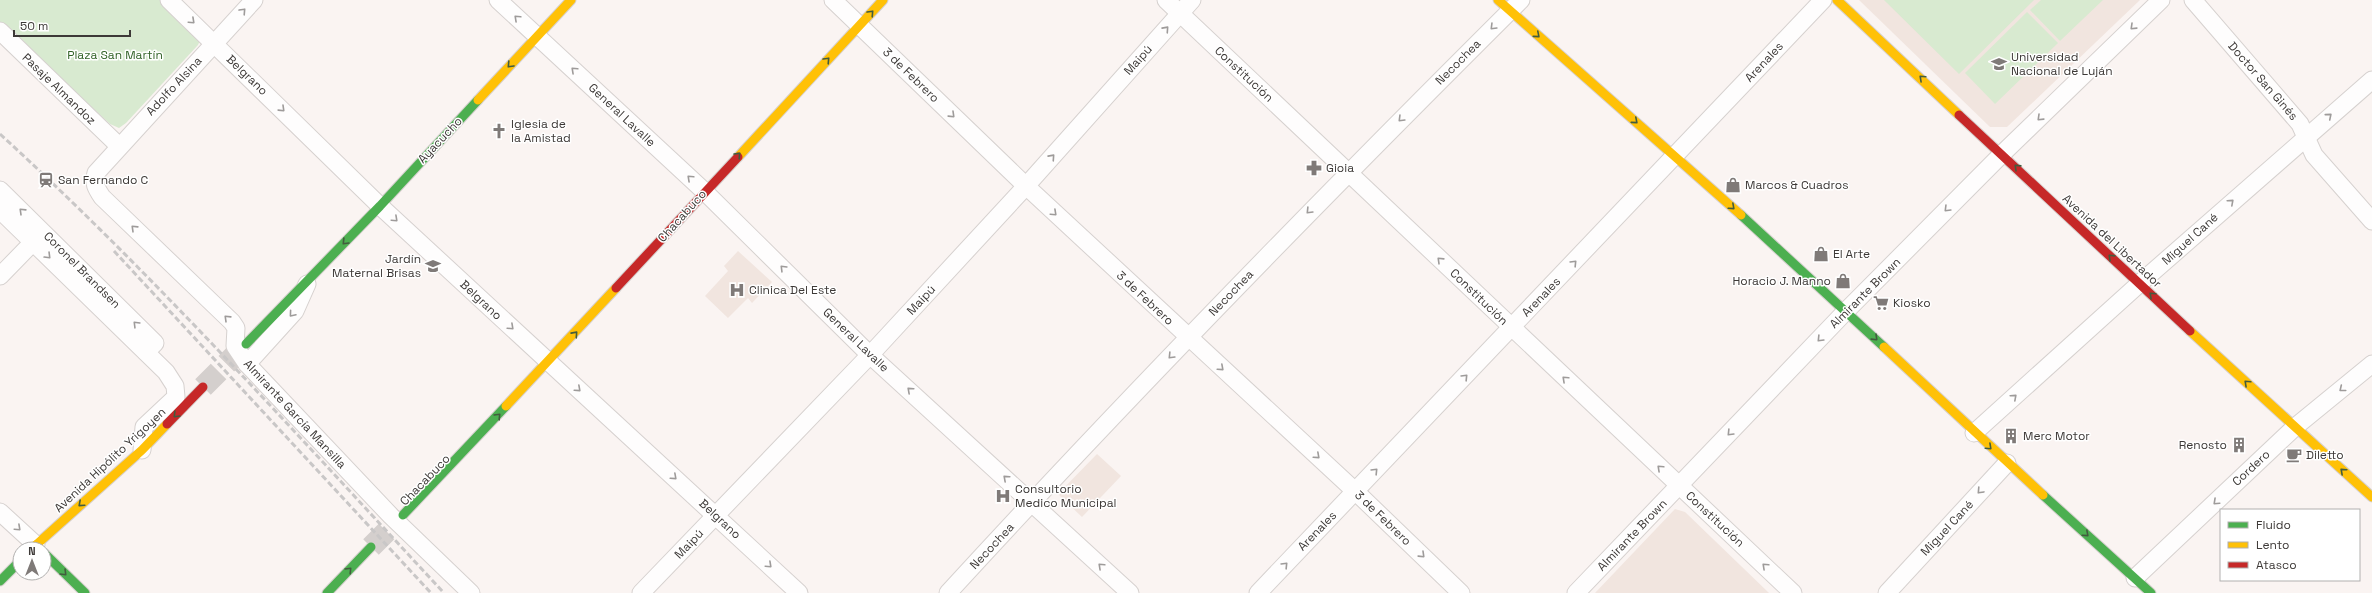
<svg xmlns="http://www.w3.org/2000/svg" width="2372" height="593" font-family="'Space Grotesk',sans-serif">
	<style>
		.built { fill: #f1e5df }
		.green { fill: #d8ead0 }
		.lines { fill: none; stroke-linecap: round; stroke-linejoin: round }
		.secondary-tunnel { stroke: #d4cfcd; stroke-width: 22; stroke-dasharray: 22 11; stroke-linecap: butt }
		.street-casing { stroke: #d6d1cf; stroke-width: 19 }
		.fast-casing { stroke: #d6d1cf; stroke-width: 11 }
		.slow-casing { stroke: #d6d1cf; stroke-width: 11 }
		.jam-casing { stroke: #d6d1cf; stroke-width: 11 }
		.street { stroke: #fefdfd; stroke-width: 17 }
		.fast { stroke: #4caf50; stroke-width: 9 }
		.slow { stroke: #ffc107; stroke-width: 9 }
		.jam { stroke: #c62828; stroke-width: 9 }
		.rail { stroke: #c9c7c7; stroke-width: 3; stroke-dasharray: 6 3; stroke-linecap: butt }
		.oneway { stroke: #9e9b9a }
		.oneway2 { stroke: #425c3e }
		.labels { text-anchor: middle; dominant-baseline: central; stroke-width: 3; stroke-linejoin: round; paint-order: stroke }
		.park-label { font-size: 12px; fill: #316227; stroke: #fff }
		.poi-label { font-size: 12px; fill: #3d3937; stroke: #fff; text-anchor: start }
		.street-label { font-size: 12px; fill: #3d3937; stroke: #fff }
	</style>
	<rect width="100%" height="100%" fill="#faf4f2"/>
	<!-- built -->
	<g class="built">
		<polygon points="1859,0 2140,0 2007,127 1990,127"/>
		<polygon points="738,251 772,282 752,303 748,298 728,318 705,296 728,271 724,266"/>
		<polygon points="1097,454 1121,476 1082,517 1058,494"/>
		<polygon points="1675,509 1685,512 1769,593 1595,593"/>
	</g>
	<!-- green -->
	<g class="green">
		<polygon points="0,0 163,0 201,38 198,45 126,123 119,128 110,124 0,23"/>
		<polygon points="1884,0 2034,0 1959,74"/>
		<polygon points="2041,0 2103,0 2060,41 2030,10"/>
		<polygon points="2027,12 2058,43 1995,104 1965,73"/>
	</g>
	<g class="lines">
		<!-- secondary-tunnel -->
		<g class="secondary-tunnel">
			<polyline points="203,387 246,344"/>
			<polyline points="371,547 403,515"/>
		</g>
		<defs>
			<g id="street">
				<polyline points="169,0 380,206 799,593"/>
				<path d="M254,0L96,173C93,183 96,188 102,197L232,322L236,328L235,346L247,364L391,516L471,593"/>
				<polyline points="498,0 704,191 870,355 1130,593"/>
				<polyline points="833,0 1026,186 1355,491 1461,593"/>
				<polyline points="1166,0 1793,593"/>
				<polyline points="2193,0 2300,124 2314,155 2372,221"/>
				<polyline points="0,31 119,146"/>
				<polyline points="0,190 155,343 146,352"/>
				<polyline points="0,210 166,372 175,386 176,397 144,427 142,450"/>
				<polyline points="0,276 42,233"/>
				<polyline points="247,364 295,311 307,284"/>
				<polyline points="1974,433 2139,284 2372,80"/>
				<polyline points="0,512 36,545"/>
				<polyline points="2135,578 2295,427 2372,364"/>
				<polyline points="641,593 870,355 1026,186 1192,0"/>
				<path d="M948,593C1134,390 1326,194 1521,0"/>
				<polyline points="1258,593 1823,0"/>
				<polyline points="1576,593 1846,311 2003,153 2161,0"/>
				<polyline points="1887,593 2007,463"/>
			</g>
			<g id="fast">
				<polyline points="1741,215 1884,347"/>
				<polyline points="246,344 380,206 478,100"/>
				<polyline points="2043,495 2151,593"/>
				<polyline points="403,515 506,406"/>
				<polyline points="44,553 85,593"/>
				<polyline points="0,581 20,561"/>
				<polyline points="327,593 371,547"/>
			</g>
			<g id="slow">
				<polyline points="1498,0 1741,215"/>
				<polyline points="1837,0 1959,115"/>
				<polyline points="478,100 571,0"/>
				<polyline points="738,157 883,0"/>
				<polyline points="2190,331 2372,497"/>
				<polyline points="1884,347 2043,495"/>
				<polyline points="506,406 616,288"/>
				<polyline points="32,549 36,545"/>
				<polyline points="40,549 36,545 142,450 167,424"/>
			</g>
			<g id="jam">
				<polyline points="1959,115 2190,331"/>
				<polyline points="616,288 738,157"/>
				<polyline points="167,424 203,387"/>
			</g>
		</defs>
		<!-- street casing -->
		<use href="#street" class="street-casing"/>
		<!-- fast casing -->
		<use href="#fast" class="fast-casing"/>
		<!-- slow casing -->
		<use href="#slow" class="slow-casing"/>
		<!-- jam casing -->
		<use href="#jam" class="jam-casing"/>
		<!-- street -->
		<use href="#street" class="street"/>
		<!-- fast -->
		<use href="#fast" class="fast"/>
		<!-- slow -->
		<use href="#slow" class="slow"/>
		<!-- jam -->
		<use href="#jam" class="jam"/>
		<!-- rail -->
		<g class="rail">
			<path d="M0,134C157,278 299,437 444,593"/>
			<polyline points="114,251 431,593"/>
		</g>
	</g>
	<!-- one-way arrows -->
	<defs><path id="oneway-chevron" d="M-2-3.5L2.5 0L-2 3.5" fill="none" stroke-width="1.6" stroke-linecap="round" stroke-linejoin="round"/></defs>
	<g class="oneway">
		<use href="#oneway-chevron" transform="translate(243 11) rotate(-47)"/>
		<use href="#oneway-chevron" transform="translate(517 18) rotate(-137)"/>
		<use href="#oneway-chevron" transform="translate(192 21) rotate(43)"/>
		<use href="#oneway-chevron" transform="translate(1493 27) rotate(135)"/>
		<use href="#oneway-chevron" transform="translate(2133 27) rotate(136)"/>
		<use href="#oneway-chevron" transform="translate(1166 29) rotate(-48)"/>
		<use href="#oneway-chevron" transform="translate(574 70) rotate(-137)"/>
		<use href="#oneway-chevron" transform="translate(282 109) rotate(44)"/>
		<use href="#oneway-chevron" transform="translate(952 115) rotate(44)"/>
		<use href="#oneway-chevron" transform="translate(2329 116) rotate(-40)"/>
		<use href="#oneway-chevron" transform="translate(2040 118) rotate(136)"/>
		<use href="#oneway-chevron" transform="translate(1401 119) rotate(135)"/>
		<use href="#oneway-chevron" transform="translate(1052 157) rotate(-48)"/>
		<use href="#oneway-chevron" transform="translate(690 178) rotate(-137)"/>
		<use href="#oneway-chevron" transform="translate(2231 202) rotate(-42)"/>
		<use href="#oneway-chevron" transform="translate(1947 209) rotate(135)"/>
		<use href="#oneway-chevron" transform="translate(22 211) rotate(-136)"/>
		<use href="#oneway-chevron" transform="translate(1309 211) rotate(134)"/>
		<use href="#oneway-chevron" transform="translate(1054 213) rotate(43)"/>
		<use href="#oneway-chevron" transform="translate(395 219) rotate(43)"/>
		<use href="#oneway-chevron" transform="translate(134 228) rotate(-136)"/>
		<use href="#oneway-chevron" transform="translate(48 256) rotate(45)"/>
		<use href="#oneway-chevron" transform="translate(1440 260) rotate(-136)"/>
		<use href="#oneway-chevron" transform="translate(1574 263) rotate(-46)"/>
		<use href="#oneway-chevron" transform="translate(783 268) rotate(-135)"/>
		<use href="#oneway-chevron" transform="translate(292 314) rotate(130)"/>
		<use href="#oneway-chevron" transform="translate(227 318) rotate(-136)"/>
		<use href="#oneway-chevron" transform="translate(136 324) rotate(-135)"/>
		<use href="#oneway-chevron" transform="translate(511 327) rotate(43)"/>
		<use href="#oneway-chevron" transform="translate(1820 339) rotate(134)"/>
		<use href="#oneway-chevron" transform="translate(1171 356) rotate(134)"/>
		<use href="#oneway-chevron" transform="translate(1221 368) rotate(42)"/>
		<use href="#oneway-chevron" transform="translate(1465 377) rotate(-46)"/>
		<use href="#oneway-chevron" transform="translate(1565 379) rotate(-137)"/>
		<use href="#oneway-chevron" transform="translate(578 389) rotate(42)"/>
		<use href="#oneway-chevron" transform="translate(2342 389) rotate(141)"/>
		<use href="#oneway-chevron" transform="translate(910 390) rotate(-138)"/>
		<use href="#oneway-chevron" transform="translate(2014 397) rotate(-42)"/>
		<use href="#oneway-chevron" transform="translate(1730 433) rotate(134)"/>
		<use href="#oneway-chevron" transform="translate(1317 456) rotate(42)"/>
		<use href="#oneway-chevron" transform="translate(1660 468) rotate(-137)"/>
		<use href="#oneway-chevron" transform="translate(1375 471) rotate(-46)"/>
		<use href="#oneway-chevron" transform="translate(674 477) rotate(42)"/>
		<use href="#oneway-chevron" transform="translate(1006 478) rotate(-138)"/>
		<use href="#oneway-chevron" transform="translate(1980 491) rotate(133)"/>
		<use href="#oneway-chevron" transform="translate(2216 502) rotate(137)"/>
		<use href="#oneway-chevron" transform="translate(18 528) rotate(43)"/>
		<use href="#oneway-chevron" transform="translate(1422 555) rotate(44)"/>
		<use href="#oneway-chevron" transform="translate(769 565) rotate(43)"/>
		<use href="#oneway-chevron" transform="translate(1285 565) rotate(-46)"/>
		<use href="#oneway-chevron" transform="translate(1101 566) rotate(-137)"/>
		<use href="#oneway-chevron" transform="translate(1765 566) rotate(-137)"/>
	</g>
	<g class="oneway2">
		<use href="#oneway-chevron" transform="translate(871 13) rotate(-47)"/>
		<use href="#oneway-chevron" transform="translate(1537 35) rotate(41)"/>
		<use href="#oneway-chevron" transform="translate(827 60) rotate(-47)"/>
		<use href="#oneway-chevron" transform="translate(510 65) rotate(133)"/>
		<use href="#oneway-chevron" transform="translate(1922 78) rotate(-137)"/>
		<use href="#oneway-chevron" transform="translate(1635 121) rotate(41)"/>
		<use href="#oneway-chevron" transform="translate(738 155) rotate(-47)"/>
		<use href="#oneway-chevron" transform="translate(2017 167) rotate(-136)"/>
		<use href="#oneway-chevron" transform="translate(1732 207) rotate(42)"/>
		<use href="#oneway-chevron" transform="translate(345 242) rotate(134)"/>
		<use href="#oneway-chevron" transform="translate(2111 257) rotate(-136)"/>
		<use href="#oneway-chevron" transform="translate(2152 295) rotate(-137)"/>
		<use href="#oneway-chevron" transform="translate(575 334) rotate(-48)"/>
		<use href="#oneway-chevron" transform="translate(1875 338) rotate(44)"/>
		<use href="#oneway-chevron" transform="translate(2247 383) rotate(-137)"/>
		<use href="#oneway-chevron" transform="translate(176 415) rotate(135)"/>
		<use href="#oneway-chevron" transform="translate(498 416) rotate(-46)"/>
		<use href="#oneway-chevron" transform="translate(1989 447) rotate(43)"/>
		<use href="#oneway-chevron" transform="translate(2343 471) rotate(-138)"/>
		<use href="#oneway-chevron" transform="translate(81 504) rotate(138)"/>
		<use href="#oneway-chevron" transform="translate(2086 534) rotate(42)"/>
		<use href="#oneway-chevron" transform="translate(349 570) rotate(-46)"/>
		<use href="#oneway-chevron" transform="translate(64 573) rotate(45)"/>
	</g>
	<!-- icons -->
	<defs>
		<symbol id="university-bare" viewBox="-9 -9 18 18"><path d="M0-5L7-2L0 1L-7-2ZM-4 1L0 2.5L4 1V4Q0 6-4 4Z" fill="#7f7a78" stroke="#fff" stroke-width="2.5" paint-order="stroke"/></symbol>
		<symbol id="church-bare" viewBox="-9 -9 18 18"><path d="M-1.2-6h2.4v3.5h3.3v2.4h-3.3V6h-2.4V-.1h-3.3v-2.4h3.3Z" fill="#7f7a78" stroke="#fff" stroke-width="2.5" paint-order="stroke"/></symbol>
		<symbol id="pharmacy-bare" viewBox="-9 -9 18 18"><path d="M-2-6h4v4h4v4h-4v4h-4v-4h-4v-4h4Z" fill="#7f7a78" stroke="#fff" stroke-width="2.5" paint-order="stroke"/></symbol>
		<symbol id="station-bare" viewBox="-9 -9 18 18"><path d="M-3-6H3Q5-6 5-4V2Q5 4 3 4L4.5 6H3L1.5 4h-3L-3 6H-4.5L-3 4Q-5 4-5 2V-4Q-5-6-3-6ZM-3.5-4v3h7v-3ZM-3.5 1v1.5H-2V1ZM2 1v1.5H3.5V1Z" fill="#7f7a78" stroke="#fff" stroke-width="2.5" paint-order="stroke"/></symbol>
		<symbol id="shop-bare" viewBox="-9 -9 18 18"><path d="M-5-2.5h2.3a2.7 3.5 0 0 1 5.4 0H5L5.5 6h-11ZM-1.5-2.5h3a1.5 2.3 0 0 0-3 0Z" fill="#7f7a78" stroke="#fff" stroke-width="2.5" paint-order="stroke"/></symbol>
		<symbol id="school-bare" viewBox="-9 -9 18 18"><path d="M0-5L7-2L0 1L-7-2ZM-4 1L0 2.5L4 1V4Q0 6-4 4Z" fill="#7f7a78" stroke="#fff" stroke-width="2.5" paint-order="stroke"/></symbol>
		<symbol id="hospital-bare" viewBox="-9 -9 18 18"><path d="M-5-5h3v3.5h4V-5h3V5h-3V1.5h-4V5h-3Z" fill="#7f7a78" stroke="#fff" stroke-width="2.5" paint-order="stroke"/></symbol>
		<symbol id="supermarket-bare" viewBox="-9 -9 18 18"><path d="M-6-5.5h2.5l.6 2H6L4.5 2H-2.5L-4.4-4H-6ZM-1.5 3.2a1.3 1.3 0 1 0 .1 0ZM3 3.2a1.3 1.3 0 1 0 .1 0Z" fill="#7f7a78" stroke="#fff" stroke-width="2.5" paint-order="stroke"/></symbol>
		<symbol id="building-bare" viewBox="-9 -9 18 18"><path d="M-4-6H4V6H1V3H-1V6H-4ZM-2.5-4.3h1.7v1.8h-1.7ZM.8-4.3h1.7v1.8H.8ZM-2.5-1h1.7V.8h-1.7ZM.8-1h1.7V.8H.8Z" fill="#7f7a78" stroke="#fff" stroke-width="2.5" paint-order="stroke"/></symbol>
		<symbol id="cafe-bare" viewBox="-9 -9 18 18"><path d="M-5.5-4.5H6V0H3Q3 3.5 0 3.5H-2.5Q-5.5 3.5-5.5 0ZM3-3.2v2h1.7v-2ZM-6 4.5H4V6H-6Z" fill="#7f7a78" stroke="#fff" stroke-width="2.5" paint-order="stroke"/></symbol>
	</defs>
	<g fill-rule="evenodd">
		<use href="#university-bare" x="1988" y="53" width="22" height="22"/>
		<use href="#church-bare" x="488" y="120" width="22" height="22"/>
		<use href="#pharmacy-bare" x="1303" y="157" width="22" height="22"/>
		<use href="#station-bare" x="35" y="169" width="22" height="22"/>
		<use href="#shop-bare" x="1722" y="174" width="22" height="22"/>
		<use href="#shop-bare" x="1810" y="243" width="22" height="22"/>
		<use href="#school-bare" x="422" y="255" width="22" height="22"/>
		<use href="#shop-bare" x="1832" y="270" width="22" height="22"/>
		<use href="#hospital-bare" x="726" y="279" width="22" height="22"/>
		<use href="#supermarket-bare" x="1870" y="292" width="22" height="22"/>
		<use href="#building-bare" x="2000" y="425" width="22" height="22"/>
		<use href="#building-bare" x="2228" y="434" width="22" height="22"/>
		<use href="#cafe-bare" x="2283" y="444" width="22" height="22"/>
		<use href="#hospital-bare" x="992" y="485" width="22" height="22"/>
	</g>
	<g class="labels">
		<!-- park labels -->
		<g class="park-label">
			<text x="115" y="55">Plaza San Martín</text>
		</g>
		<!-- poi labels -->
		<g class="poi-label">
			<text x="2011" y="57">Universidad<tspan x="2011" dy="14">Nacional de Luján</tspan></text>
			<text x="511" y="124">Iglesia de<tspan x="511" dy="14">la Amistad</tspan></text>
			<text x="1326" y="168">Gioia</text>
			<text x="58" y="180">San Fernando C</text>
			<text x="1745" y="185">Marcos &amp; Cuadros</text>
			<text x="1833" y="254">El Arte</text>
			<text x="421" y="259" text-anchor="end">Jardín<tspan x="421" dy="14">Maternal Brisas</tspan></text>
			<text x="1831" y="281" text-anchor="end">Horacio J. Manno</text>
			<text x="749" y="290">Clinica Del Este</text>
			<text x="1893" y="303">Kiosko</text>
			<text x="2023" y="436">Merc Motor</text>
			<text x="2227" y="445" text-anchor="end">Renosto</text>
			<text x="2306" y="455">Diletto</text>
			<text x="1015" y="489">Consultorio<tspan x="1015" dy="14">Medico Municipal</tspan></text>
		</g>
		<!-- street labels -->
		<g class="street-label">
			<text transform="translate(1138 60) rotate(-48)">Maipú</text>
			<text transform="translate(1458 62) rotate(-45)">Necochea</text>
			<text transform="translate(1764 62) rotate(-47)">Arenales</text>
			<text transform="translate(1244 74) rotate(43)">Constitución</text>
			<text transform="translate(247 75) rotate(44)">Belgrano</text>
			<text transform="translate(911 75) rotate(44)">3 de Febrero</text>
			<text transform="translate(2263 81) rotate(49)">Doctor San Ginés</text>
			<text transform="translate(174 86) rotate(-47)">Adolfo Alsina</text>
			<text transform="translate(59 89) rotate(44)">Pasaje Almandoz</text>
			<text transform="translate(622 115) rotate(43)">General Lavalle</text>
			<text transform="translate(440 140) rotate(-47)">Ayacucho</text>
			<text transform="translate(682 216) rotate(-48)">Chacabuco</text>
			<text transform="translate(2190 239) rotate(-42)">Miguel Cané</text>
			<text transform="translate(2112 241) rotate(43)">Avenida del Libertador</text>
			<text transform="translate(82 270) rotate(45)">Coronel Brandsen</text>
			<text transform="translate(1231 293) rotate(-46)">Necochea</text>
			<text transform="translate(1865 293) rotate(-45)">Almirante Brown</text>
			<text transform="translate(1479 297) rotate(44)">Constitución</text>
			<text transform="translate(1541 297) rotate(-46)">Arenales</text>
			<text transform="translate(1145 298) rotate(43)">3 de Febrero</text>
			<text transform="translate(481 300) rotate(43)">Belgrano</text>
			<text transform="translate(921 300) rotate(-47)">Maipú</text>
			<text transform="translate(856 340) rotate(44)">General Lavalle</text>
			<text transform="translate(295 414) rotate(47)">Almirante García Mansilla</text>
			<text transform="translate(110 460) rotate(-43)">Avenida Hipólito Yrigoyen</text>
			<text transform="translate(2251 468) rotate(-43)">Cordero</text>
			<text transform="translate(425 480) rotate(-46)">Chacabuco</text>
			<text transform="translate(1383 518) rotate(44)">3 de Febrero</text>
			<text transform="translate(720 519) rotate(43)">Belgrano</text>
			<text transform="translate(1715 519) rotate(43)">Constitución</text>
			<text transform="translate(1947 528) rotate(-47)">Miguel Cané</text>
			<text transform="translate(1317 531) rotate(-46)">Arenales</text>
			<text transform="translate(1632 535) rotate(-46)">Almirante Brown</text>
			<text transform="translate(689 544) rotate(-46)">Maipú</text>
			<text transform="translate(992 546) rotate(-47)">Necochea</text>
		</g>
	</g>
	<!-- legend -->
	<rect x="2220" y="509" width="140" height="72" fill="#ffffff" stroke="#b1b0af"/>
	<rect x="2228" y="522" width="20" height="6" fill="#4caf50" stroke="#b1b0af"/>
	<text x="2256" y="529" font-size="12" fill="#3d3937">Fluido</text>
	<rect x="2228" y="542" width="20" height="6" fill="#ffc107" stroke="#b1b0af"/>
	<text x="2256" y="549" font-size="12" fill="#3d3937">Lento</text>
	<rect x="2228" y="562" width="20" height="6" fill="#c62828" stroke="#b1b0af"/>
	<text x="2256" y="569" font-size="12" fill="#3d3937">Atasco</text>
	<!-- north arrow -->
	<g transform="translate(32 561)"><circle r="19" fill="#ffffff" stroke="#b1b0af"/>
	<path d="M0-3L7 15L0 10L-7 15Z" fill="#7f7a78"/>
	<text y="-6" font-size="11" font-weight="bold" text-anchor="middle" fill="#3d3937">N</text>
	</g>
	<!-- scale -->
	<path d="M14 30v6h116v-6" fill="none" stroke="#3d3937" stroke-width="2"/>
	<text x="20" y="30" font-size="12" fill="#3d3937" stroke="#ffffff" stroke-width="3" paint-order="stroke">50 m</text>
</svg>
